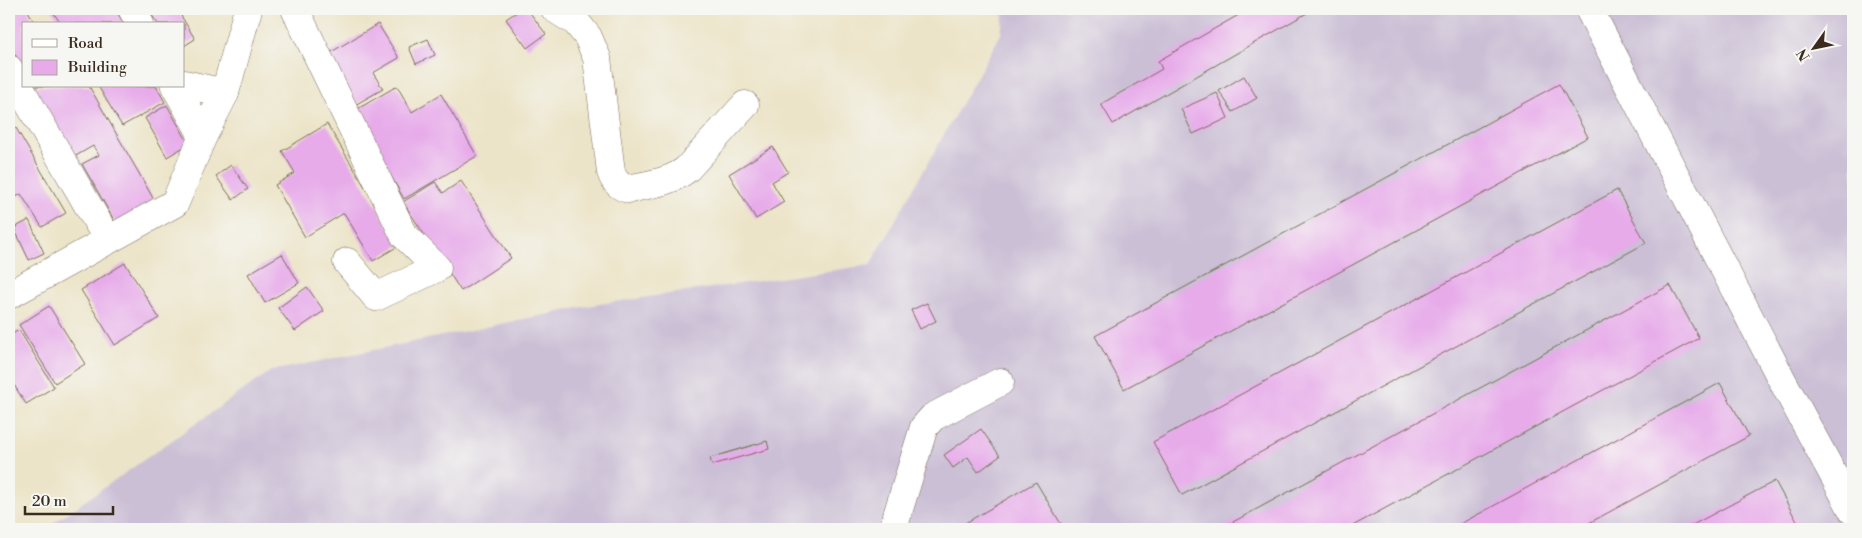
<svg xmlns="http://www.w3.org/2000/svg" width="1862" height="538" font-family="'Libre Bodoni',serif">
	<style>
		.industrial { fill: #cbbfd5 }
		.building { fill: #e7abea }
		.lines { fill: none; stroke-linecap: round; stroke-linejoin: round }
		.minor-casing { stroke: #796b5a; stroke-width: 29 }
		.minor { stroke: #fff; stroke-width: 28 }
	</style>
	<rect width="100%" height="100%" fill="#f6f6f2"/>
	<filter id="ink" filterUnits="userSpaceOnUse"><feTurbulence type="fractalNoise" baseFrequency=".02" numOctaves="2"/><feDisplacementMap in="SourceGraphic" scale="10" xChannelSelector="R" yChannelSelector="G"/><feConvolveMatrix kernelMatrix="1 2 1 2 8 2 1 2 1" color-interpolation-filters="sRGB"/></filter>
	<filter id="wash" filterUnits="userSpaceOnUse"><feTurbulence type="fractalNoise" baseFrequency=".0096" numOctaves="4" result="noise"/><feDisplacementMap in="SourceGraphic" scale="20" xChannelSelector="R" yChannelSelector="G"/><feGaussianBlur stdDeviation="1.12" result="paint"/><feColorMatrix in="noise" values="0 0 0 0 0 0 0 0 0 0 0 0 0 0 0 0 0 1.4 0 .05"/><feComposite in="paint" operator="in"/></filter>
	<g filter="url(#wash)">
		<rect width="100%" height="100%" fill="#ece4c8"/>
		<!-- industrial -->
		<polygon class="industrial" points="1004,9 1853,9 1853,529 45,529 271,371 593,305 870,265 1001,34"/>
		<g id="blocks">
			<!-- building -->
			<g class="building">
				<polygon points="9,9 27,9 35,24 24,24 24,70 9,44"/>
				<polygon points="51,9 115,9 124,24 61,24"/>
				<polygon points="160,9 177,9 195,39 184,46 184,24 158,24 151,14"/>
				<polygon points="521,9 527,9 546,34 527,48 506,19"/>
				<polygon points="1249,9 1314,9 1113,124 1101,104 1162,69 1158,61"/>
				<polygon points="378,24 399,58 373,73 383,89 353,106 323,57"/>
				<polygon points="428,39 435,55 416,64 409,47"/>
				<polygon points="1244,76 1257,98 1233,112 1219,91"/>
				<polygon points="1559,84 1588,137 1124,389 1095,336"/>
				<polygon points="33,86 89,86 157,205 118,227 82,164 99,155 93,146 74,157"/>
				<polygon points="98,86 156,86 165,102 122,126"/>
				<polygon points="397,86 412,112 441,94 477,156 404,199 354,111"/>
				<polygon points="1217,93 1228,118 1193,134 1181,109"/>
				<polygon points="167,105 189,144 167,157 145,118"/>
				<polygon points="9,116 66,213 42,227 21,194 9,201"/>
				<polygon points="327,124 400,245 373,261 344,213 305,237 275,185 295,173 282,151"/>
				<polygon points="773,147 788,172 772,182 784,202 756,219 729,174"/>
				<polygon points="231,165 248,189 233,200 216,176"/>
				<polygon points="461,181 511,258 461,291 403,202 435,182 443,193"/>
				<polygon points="1617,190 1646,243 1182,495 1153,442"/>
				<polygon points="29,220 44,253 29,260 14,228"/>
				<polygon points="282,254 299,283 265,303 248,274"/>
				<polygon points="125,263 159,318 115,345 81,290"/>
				<polygon points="1670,285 1699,338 1347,529 1220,529"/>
				<polygon points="307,287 324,311 295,331 278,308"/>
				<polygon points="927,303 936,321 920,329 911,310"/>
				<polygon points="49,306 85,364 55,383 19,325"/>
				<polygon points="19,330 54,387 26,404 9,377 9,336"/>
				<polygon points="1720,383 1749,436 1578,529 1451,529"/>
				<polygon points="981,429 1000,456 978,472 968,457 953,468 944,455"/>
				<polygon points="767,441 769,449 712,465 710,458"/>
				<polygon points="1775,481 1801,529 1685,529"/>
				<polygon points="1036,482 1064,529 955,529"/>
			</g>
		</g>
	</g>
	<g filter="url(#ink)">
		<use href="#blocks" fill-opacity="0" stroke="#796b5a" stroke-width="1"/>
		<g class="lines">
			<defs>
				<g id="minor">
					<polyline points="132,9 140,24"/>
					<polyline points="295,9 404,235 437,268 376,297 347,262"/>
					<path d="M555,9L576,22L588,37L597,58L611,172C614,181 619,187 629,189C650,184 671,182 687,169L745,105"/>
					<polyline points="1589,9 1782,380 1853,511"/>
					<polyline points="9,69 108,240"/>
					<polyline points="184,84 225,93"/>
					<polyline points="175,86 203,136"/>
					<polyline points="9,295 175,203 203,136 225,93 248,9"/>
					<polyline points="893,529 924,427 933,417 1000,382"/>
				</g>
			</defs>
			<!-- minor casing -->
			<use href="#minor" class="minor-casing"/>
			<!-- minor -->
			<use href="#minor" class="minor"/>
		</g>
	</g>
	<!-- margin -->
	<rect width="1862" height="538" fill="none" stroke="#f6f6f2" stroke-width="30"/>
	<!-- legend -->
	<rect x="22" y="22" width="162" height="65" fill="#f6f6f2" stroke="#aba49d"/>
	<rect x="32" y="39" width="25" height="8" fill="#ffffff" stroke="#aba49d"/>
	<text x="68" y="48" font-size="15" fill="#3b2a1e">Road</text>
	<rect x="32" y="60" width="25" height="15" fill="#e7abea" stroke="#aba49d"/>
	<text x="68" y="72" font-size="15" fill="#3b2a1e">Building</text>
	<!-- north arrow -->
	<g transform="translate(1814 48) rotate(237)" stroke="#f6f6f2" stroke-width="4" paint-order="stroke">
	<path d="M0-4L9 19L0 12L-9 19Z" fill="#3b2a1e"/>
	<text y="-8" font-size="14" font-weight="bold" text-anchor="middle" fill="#3b2a1e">N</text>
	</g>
	<!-- scale -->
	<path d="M25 506v8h88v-8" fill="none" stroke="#3b2a1e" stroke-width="2.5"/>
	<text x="32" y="506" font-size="15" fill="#3b2a1e" stroke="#f6f6f2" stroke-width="4" paint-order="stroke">20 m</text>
</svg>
